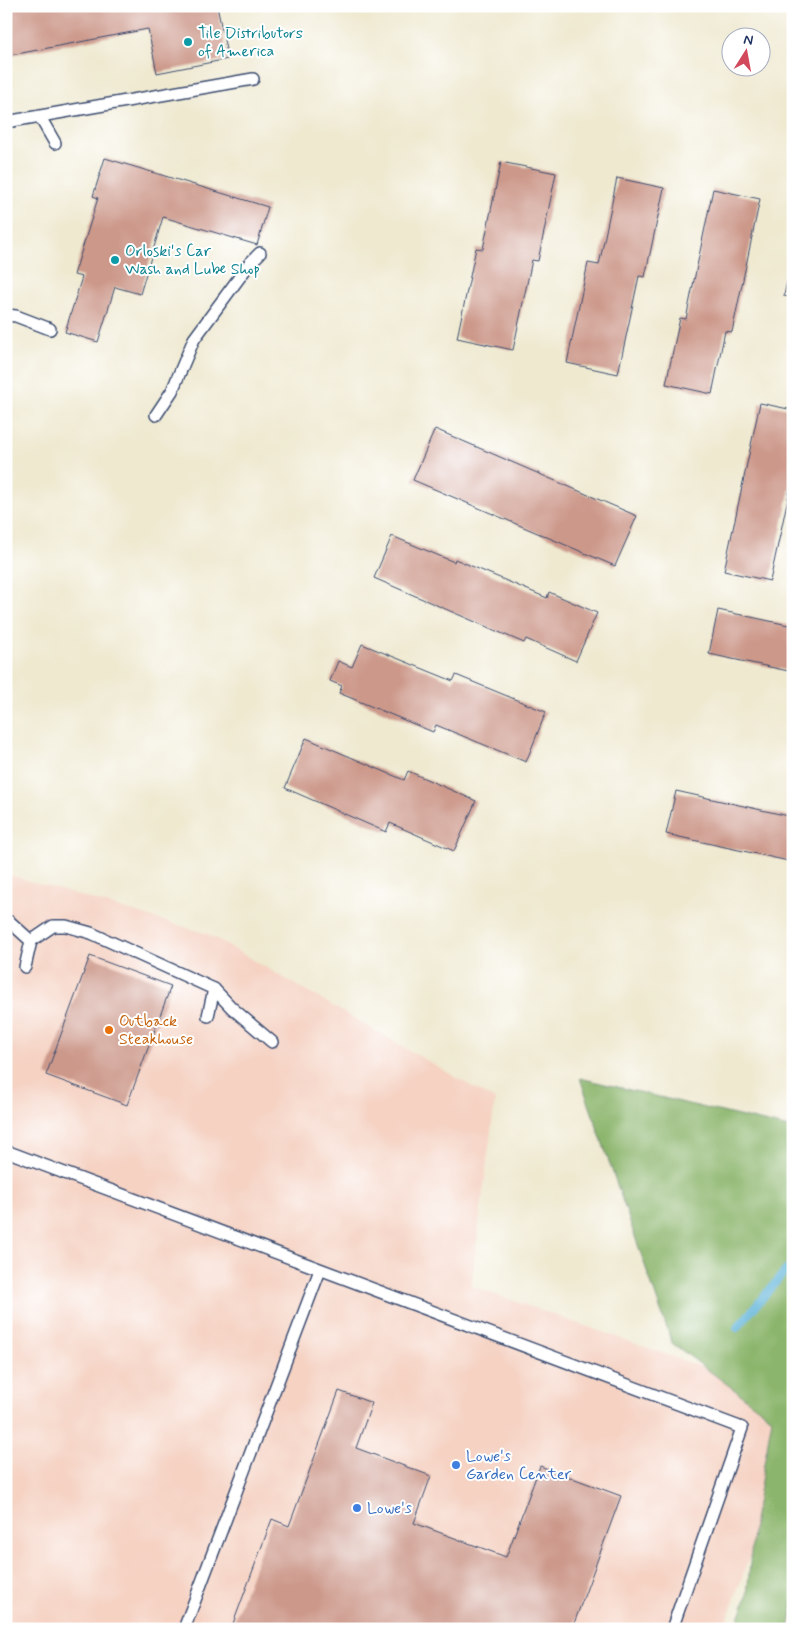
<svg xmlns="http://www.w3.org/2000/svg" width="799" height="1635" font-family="Mynerve,sans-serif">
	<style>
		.built { fill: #f5d2c2 }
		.forest { fill: #8bb56c; stroke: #537265 }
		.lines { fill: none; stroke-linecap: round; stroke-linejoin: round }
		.stream { stroke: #5db3d9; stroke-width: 8 }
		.building { fill: #cc988a }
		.service-casing { stroke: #3b4b6f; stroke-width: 14 }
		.service { stroke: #fff; stroke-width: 11 }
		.culture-dot { fill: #0f9aa8; stroke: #fff; stroke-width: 2 }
		.food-dot { fill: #e8710a; stroke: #fff; stroke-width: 2 }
		.shop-dot { fill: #3f7fe0; stroke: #fff; stroke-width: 2 }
		.labels { text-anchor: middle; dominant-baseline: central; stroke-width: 4; stroke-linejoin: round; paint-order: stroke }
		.culture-label { font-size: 16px; fill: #0d838f; stroke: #fff; text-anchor: start }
		.food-label { font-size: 16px; fill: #c56008; stroke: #fff; text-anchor: start }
		.shop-label { font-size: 16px; fill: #366cbe; stroke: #fff; text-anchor: start }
	</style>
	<rect width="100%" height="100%" fill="#fff"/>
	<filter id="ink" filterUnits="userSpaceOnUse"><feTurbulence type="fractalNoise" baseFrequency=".02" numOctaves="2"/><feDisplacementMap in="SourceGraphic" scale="10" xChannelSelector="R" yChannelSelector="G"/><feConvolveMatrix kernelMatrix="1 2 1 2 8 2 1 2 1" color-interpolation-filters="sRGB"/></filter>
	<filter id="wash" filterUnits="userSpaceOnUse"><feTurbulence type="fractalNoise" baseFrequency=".0096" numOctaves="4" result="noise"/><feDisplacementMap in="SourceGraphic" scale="20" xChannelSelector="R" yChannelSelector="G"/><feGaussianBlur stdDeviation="1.12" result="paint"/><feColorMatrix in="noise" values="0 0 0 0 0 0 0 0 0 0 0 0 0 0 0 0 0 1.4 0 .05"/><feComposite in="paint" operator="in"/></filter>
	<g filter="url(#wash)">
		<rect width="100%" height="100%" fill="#efe9d0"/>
		<!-- built -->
		<polygon class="built" points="6,874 208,934 495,1100 471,1286 793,1399 793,1431 724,1629 6,1629"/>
		<!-- forest -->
		<polygon class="forest" points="580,1078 793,1129 793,1609 789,1629 735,1629 747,1596 754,1521 772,1418 672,1343"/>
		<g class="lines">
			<!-- stream -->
			<polyline class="stream" points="737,1328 793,1262"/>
		</g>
		<g id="blocks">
			<!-- building -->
			<g class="building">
				<polygon points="6,6 217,6 228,59 157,73 148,29 6,56"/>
				<polygon points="105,158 268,207 257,245 163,217 140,294 115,287 98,342 65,332 82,277 74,275 98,198 93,196"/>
				<polygon points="501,162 556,173 538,261 532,260 513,350 457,338 476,248 483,249"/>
				<polygon points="617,178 664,188 645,277 639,276 618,374 567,363 588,263 599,265"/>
				<polygon points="713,189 760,199 732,332 725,331 712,394 666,384 680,318 686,319"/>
				<polygon points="792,256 793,256 793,298 784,296"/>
				<polygon points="760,403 793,410 793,475 770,581 724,571"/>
				<polygon points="435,429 637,516 615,566 413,480"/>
				<polygon points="392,536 454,562 455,559 547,598 549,592 597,613 576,661 526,639 524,643 374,578"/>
				<polygon points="718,610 793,626 793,672 709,654"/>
				<polygon points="362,644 453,681 456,675 546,712 526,762 436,725 433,732 339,693 342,686 330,681 338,661 352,667"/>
				<polygon points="306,738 404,780 408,771 476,801 454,851 390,823 386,832 285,788"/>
				<polygon points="676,791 793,817 793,862 666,834"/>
				<polygon points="90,956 171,986 127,1105 46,1075"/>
				<polygon points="339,1391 372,1403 356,1448 431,1476 414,1523 506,1557 540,1466 621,1496 572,1629 231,1629 272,1519 289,1526"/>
			</g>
		</g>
	</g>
	<g filter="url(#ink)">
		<use href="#blocks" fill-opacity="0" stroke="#3b4b6f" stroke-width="1"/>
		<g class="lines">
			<defs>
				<g id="service">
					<polyline points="40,117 55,143"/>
					<polyline points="6,122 253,79"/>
					<polyline points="6,315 16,316 50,329"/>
					<polyline points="156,415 172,391 194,339 250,263 260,253"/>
					<polyline points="10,922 31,941 25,967"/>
					<polyline points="31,941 53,926 66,926 91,933 214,989 232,1008 272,1042"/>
					<polyline points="208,1016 214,989"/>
					<polyline points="6,1151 742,1428 672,1629"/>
					<polyline points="184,1629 320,1270"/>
				</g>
			</defs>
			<!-- service casing -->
			<use href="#service" class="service-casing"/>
			<!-- service -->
			<use href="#service" class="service"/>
		</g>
	</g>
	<!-- markers -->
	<g class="culture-dot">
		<circle cx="188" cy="42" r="5"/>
		<circle cx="115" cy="260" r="5"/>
	</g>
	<circle class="food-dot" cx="109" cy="1030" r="5"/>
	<g class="shop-dot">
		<circle cx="456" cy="1465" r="5"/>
		<circle cx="357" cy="1508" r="5"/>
	</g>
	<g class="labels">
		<!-- culture labels -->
		<g class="culture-label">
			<text x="198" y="33">Tile Distributors<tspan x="198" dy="18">of America</tspan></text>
			<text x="125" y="251">Orloski's Car<tspan x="125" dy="18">Wash and Lube Shop</tspan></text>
		</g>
		<!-- food labels -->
		<g class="food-label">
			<text x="119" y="1021">Outback<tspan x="119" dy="18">Steakhouse</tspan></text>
		</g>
		<!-- shop labels -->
		<g class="shop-label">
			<text x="466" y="1456">Lowe's<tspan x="466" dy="18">Garden Center</tspan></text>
			<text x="367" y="1508">Lowe's</text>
		</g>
	</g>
	<!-- margin -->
	<rect width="799" height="1635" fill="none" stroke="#fff" stroke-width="25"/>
	<!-- north arrow -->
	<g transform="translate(746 52) rotate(11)"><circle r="24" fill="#ffffff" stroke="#a4acbf"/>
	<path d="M0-4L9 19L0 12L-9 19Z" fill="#d1495b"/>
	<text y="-8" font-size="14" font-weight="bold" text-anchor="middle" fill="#1b2f5e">N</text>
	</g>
</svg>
